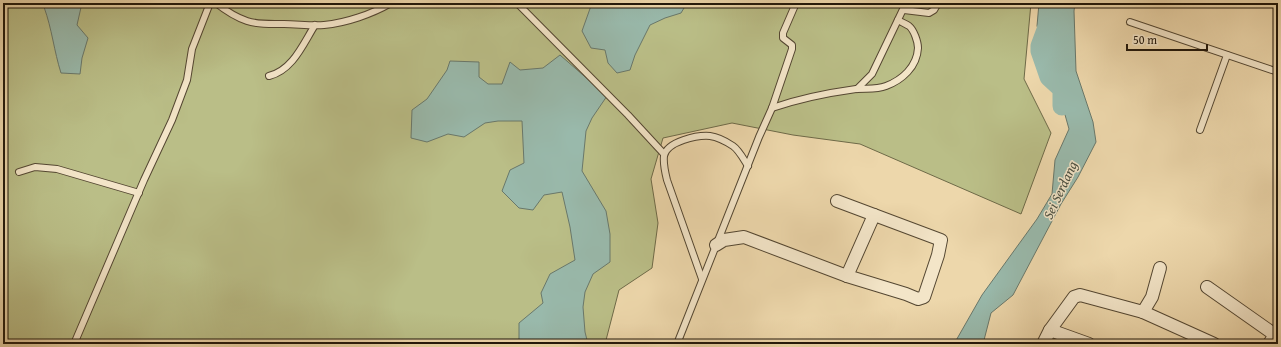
<svg xmlns="http://www.w3.org/2000/svg" width="1281" height="347" font-family="'Gentium Book Plus',serif">
	<style>
		.green { fill: #babe87; stroke: #6e6a48 }
		.water { fill: #99b9ab; stroke: #69786b }
		.lines { fill: none; stroke-linecap: round; stroke-linejoin: round }
		.river { stroke: #99b9ab; stroke-width: 19 }
		.lane-casing { stroke: #544732; stroke-width: 8 }
		.street-casing { stroke: #544732; stroke-width: 14 }
		.lane { stroke: #f3e5c8; stroke-width: 6 }
		.street { stroke: #f3e5c8; stroke-width: 12 }
		.labels { text-anchor: middle; dominant-baseline: central; stroke-width: 3; stroke-linejoin: round; paint-order: stroke }
		.water-label { font-size: 14px; font-style: italic; fill: #4b5042; stroke: #f3e5c8 }
	</style>
	<rect width="100%" height="100%" fill="#edd7ab"/>
	<filter id="stains"><feTurbulence type="fractalNoise" baseFrequency=".005" numOctaves="4"/><feColorMatrix values="0 0 0 0 .2 0 0 0 0 .09 0 0 0 0 .02 0 0 0 .5 -.17"/></filter>
	<radialGradient id="worn" r=".72"><stop offset=".6" stop-color="#630" stop-opacity="0"/><stop offset="1" stop-color="#630" stop-opacity=".3"/></radialGradient>
	<!-- green -->
	<polygon class="green" points="3,3 1031,3 1024,79 1051,133 1021,214 860,144 793,135 732,123 663,138 651,179 658,223 652,268 619,290 605,344 3,344"/>
	<!-- water -->
	<g class="water">
		<path d="M3,3H82L77,25L88,38L82,58L80,74L61,73C54,51 52,29 44,7L21,5L3,9Z"/>
		<polygon points="592,3 687,3 681,13 665,18 650,25 635,55 630,70 617,73 608,63 605,50 591,48 582,31"/>
		<polygon points="1039,3 1075,3 1074,11 1076,71 1093,122 1096,142 1078,177 1061,204 1013,295 991,313 983,344 954,344 982,295 1037,219 1052,194 1055,160 1069,129 1046,47 1037,26"/>
		<polygon points="560,55 607,96 592,118 586,131 582,171 606,211 610,234 610,262 593,274 585,292 583,307 585,332 588,344 511,344 519,339 519,323 543,303 541,293 550,274 575,260 570,227 562,192 544,195 533,210 519,208 502,191 510,170 524,163 522,121 498,121 485,123 464,137 448,134 427,142 411,138 412,110 427,99 447,70 450,61 479,62 479,77 488,84 502,84 510,62 520,70 543,68"/>
	</g>
	<g class="lines">
		<!-- river -->
		<polyline class="river" points="1056,3 1040,46 1040,51 1049,77 1062,89 1062,106"/>
		<defs>
			<g id="lane">
				<path d="M216,3C226,11 235,17 247,21C259,25 272,24 284,24C297,24 311,26 324,25C346,23 372,14 391,3"/>
				<polyline points="517,3 628,115 664,154"/>
				<polyline points="904,10 929,13 934,10 938,3"/>
				<polyline points="1130,22 1278,72"/>
				<path d="M269,76C293,70 303,44 315,25"/>
				<polyline points="857,89 872,74 906,3"/>
				<path d="M772,108C798,99 827,93 856,89C866,88 876,90 886,86C902,80 917,67 918,48C918,42 914,30 909,26C906,24 901,22 898,20"/>
				<polyline points="1200,130 1227,55"/>
				<polyline points="19,172 35,167 57,169 139,193"/>
				<path d="M702,279L667,180C665,172 663,164 664,156C667,141 698,135 710,136C718,137 727,142 733,146C739,150 744,160 748,166"/>
				<polyline points="74,344 144,180 172,120 187,80 192,49 210,3"/>
				<polyline points="677,344 759,137 772,108 792,49 792,45 783,38 783,33 796,3"/>
			</g>
			<g id="street">
				<polyline points="716,245 724,240 744,237 847,276 906,294 918,299 924,297 938,255 941,240 837,201"/>
				<polyline points="847,276 874,215"/>
				<polyline points="1207,287 1271,332 1278,332"/>
				<polyline points="1143,312 1152,297 1160,268"/>
				<polyline points="1050,330 1089,344"/>
				<polyline points="1043,344 1050,330 1074,297 1080,295 1143,312 1214,344"/>
				<polyline points="1269,344 1276,333"/>
			</g>
		</defs>
		<!-- lane casing -->
		<use href="#lane" class="lane-casing"/>
		<!-- street casing -->
		<use href="#street" class="street-casing"/>
		<!-- lane -->
		<use href="#lane" class="lane"/>
		<!-- street -->
		<use href="#street" class="street"/>
	</g>
	<g class="labels">
		<!-- water labels -->
		<g class="water-label">
			<text transform="translate(1060 190) rotate(-65)">Sei Serdang</text>
		</g>
	</g>
	<!-- margin -->
	<rect width="1281" height="347" fill="none" stroke="#edd7ab" stroke-width="16"/>
	<rect x="4" y="4" width="1273" height="339" fill="none" stroke="#21170a" stroke-width="2"/>
	<rect x="8" y="8" width="1265" height="331" fill="none" stroke="#21170a"/>
	<!-- scale -->
	<path d="M1127 44v6h80v-6" fill="none" stroke="#21170a" stroke-width="2"/>
	<text x="1133" y="44" font-size="12" fill="#21170a" stroke="#f3e5c8" stroke-width="3" paint-order="stroke">50 m</text>
	<rect width="100%" height="100%" filter="url(#stains)"/>
	<rect width="100%" height="100%" fill="url(#worn)"/>
</svg>
